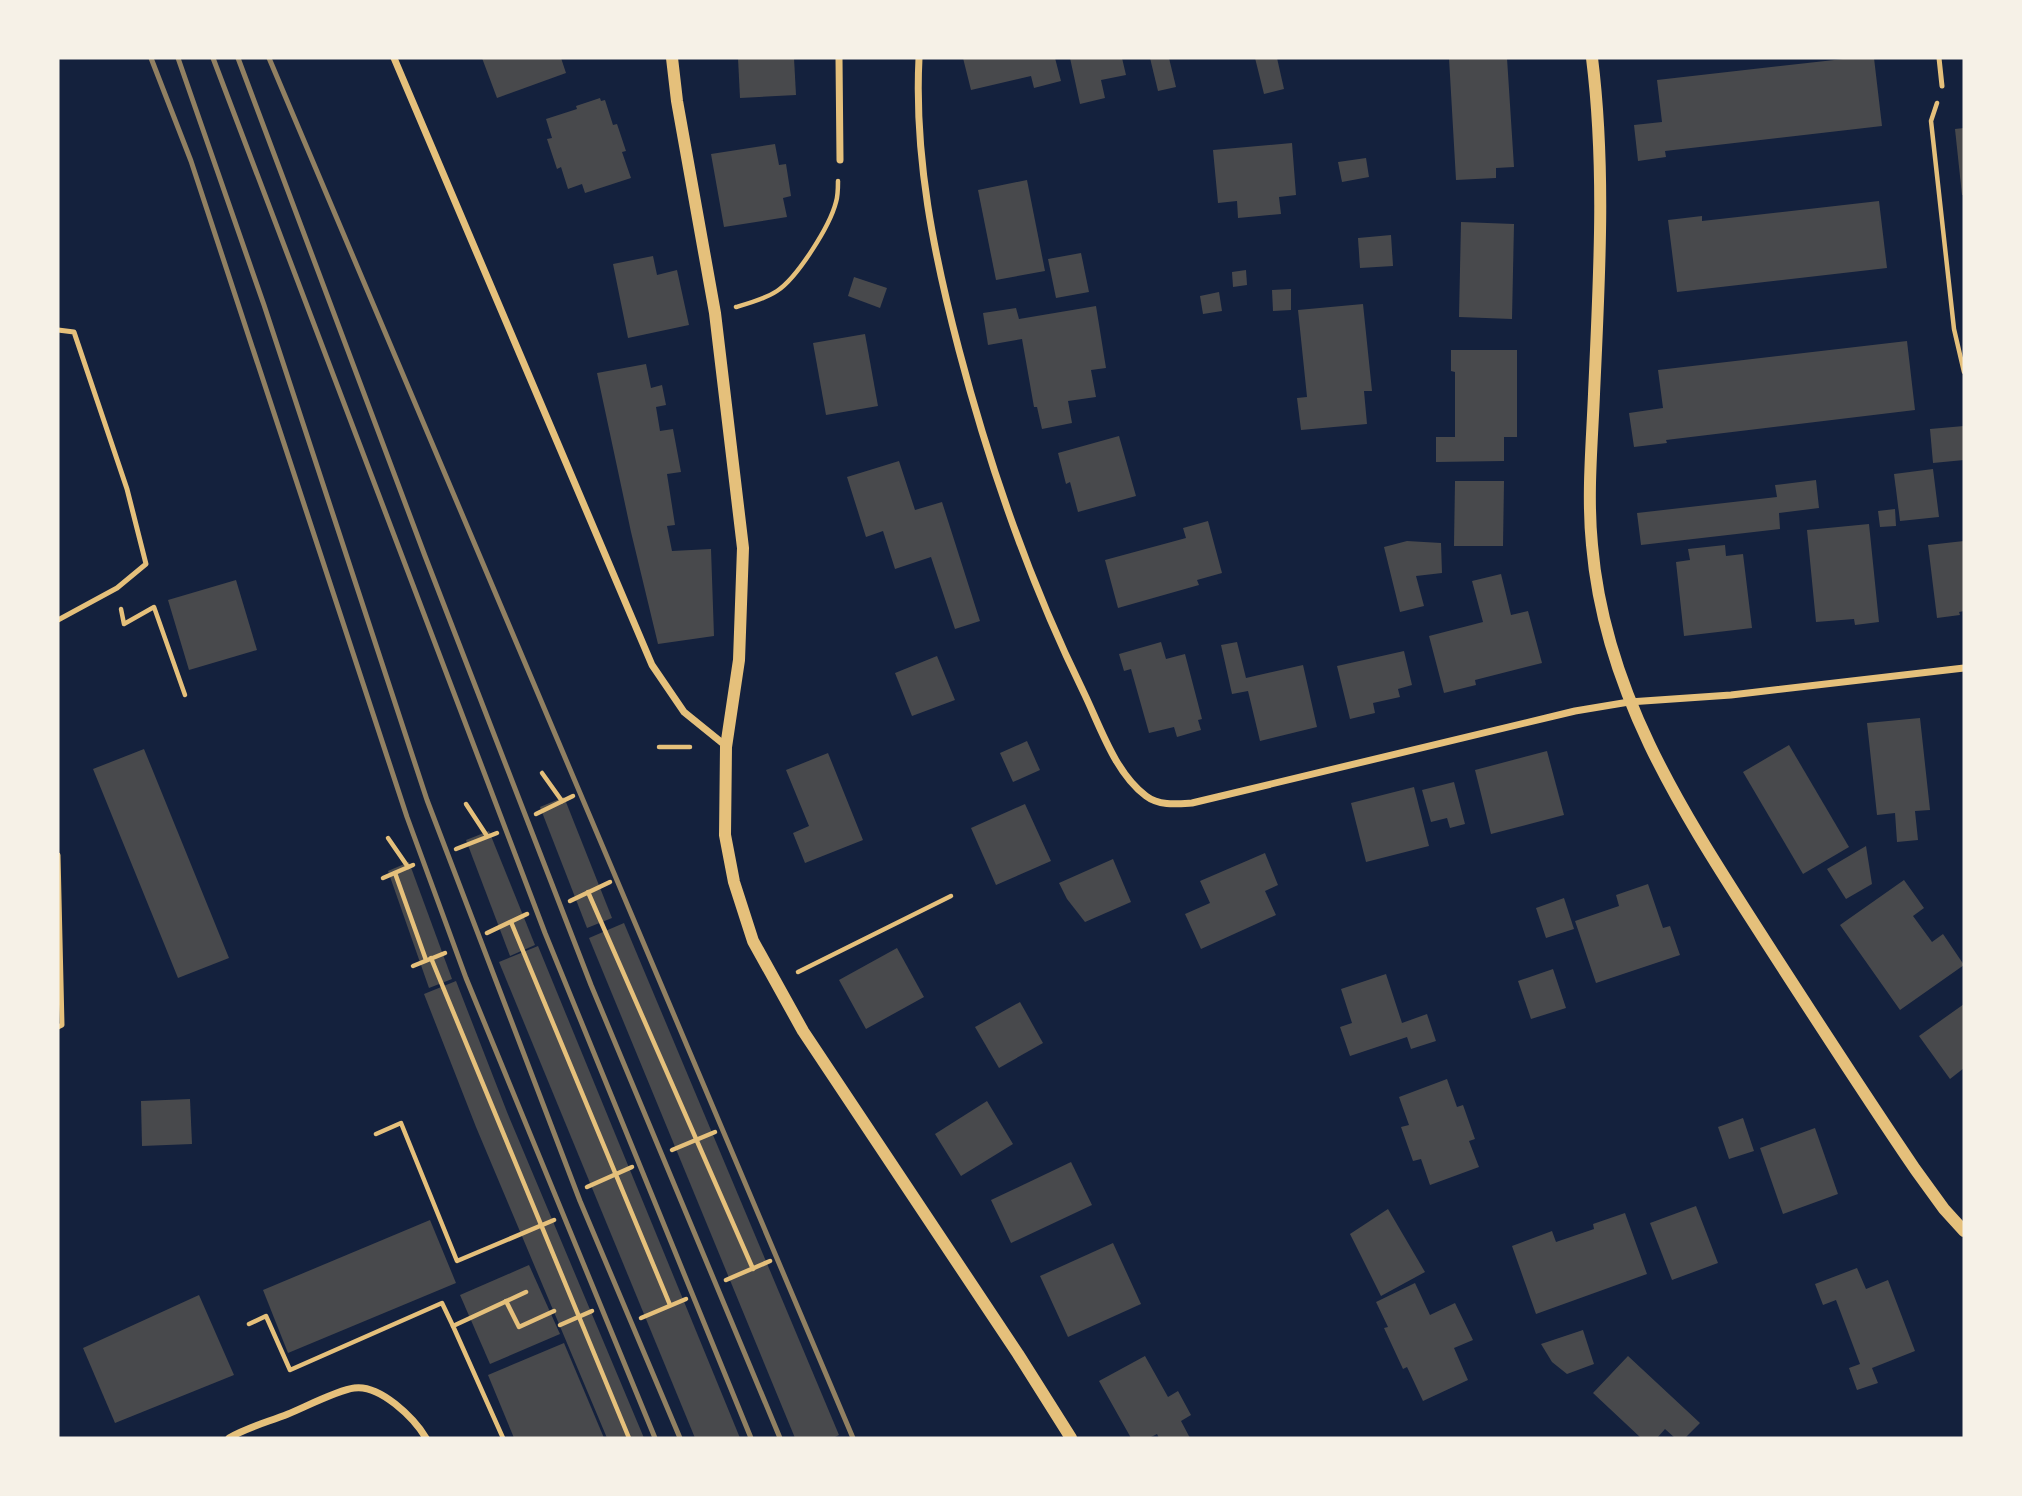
<svg xmlns="http://www.w3.org/2000/svg" width="2022" height="1496" font-family="Montserrat,sans-serif">
	<style>
		.building { fill: #48494c }
		.lines { fill: none; stroke-linecap: round; stroke-linejoin: round }
		.path { stroke: #e5c07b; stroke-width: 4.5 }
		.service { stroke: #e5c07b; stroke-width: 5 }
		.minor { stroke: #e5c07b; stroke-width: 7 }
		.tertiary { stroke: #e5c07b; stroke-width: 12 }
		.rail { stroke: #918062; stroke-width: 5 }
	</style>
	<rect width="100%" height="100%" fill="#14213d"/>
	<!-- building -->
	<g class="building">
		<polygon points="482,58 561,58 566,73 497,98"/>
		<polygon points="738,58 794,58 796,95 740,98"/>
		<polygon points="963,58 1055,58 1061,81 1034,88 1031,76 971,90"/>
		<polygon points="1070,58 1122,58 1126,75 1101,80 1105,98 1080,104"/>
		<polygon points="1150,58 1169,58 1176,87 1158,91"/>
		<polygon points="1255,58 1277,58 1284,89 1264,94"/>
		<polygon points="1449,58 1507,58 1514,167 1496,168 1496,178 1456,180"/>
		<polygon points="1852,58 1874,58 1882,126 1665,151 1666,157 1638,161 1634,125 1662,122 1657,80"/>
		<polygon points="600,98 601,101 605,100 613,125 617,124 626,151 622,152 631,178 585,193 582,184 568,189 561,167 557,169 547,139 552,138 546,119 577,109 576,106"/>
		<polygon points="1964,128 1964,195 1962,195 1955,129"/>
		<polygon points="1292,143 1296,195 1279,197 1281,214 1238,218 1237,201 1218,203 1213,150"/>
		<polygon points="775,144 779,165 786,164 791,196 783,198 787,217 724,227 711,154"/>
		<polygon points="1366,158 1369,177 1342,182 1338,162"/>
		<polygon points="1027,180 1045,271 996,280 978,190"/>
		<polygon points="1879,201 1887,268 1677,292 1668,220 1702,216 1702,221"/>
		<polygon points="1461,222 1514,224 1512,319 1459,317"/>
		<polygon points="1391,235 1393,266 1360,268 1358,238"/>
		<polygon points="1081,253 1089,292 1056,298 1048,259"/>
		<polygon points="653,256 657,275 677,270 689,325 628,338 613,264"/>
		<polygon points="1246,270 1247,285 1233,287 1232,272"/>
		<polygon points="854,277 887,288 880,308 848,296"/>
		<polygon points="1291,289 1291,310 1273,311 1272,290"/>
		<polygon points="1219,292 1222,311 1203,314 1200,296"/>
		<polygon points="1363,304 1372,391 1364,391 1367,424 1301,430 1297,398 1307,397 1298,310"/>
		<polygon points="1096,306 1106,368 1091,370 1096,397 1068,401 1072,423 1042,429 1037,407 1034,407 1022,339 988,345 983,313 1016,308 1019,319"/>
		<polygon points="865,334 878,406 826,415 813,343"/>
		<polygon points="1907,341 1915,410 1666,440 1667,443 1634,447 1629,413 1663,408 1658,370"/>
		<polygon points="1451,350 1517,350 1517,437 1504,437 1504,461 1436,462 1436,437 1455,437 1455,372 1451,371"/>
		<polygon points="646,364 651,388 662,385 666,405 656,407 660,431 673,429 681,472 667,474 675,525 667,526 672,551 711,549 714,636 658,644 631,532 597,373"/>
		<polygon points="1964,426 1964,460 1933,463 1930,429"/>
		<polygon points="1119,436 1136,496 1078,512 1070,482 1066,484 1058,453"/>
		<polygon points="899,461 915,510 942,502 980,621 955,629 931,557 895,569 883,531 866,537 847,477"/>
		<polygon points="1933,469 1939,517 1900,521 1894,474"/>
		<polygon points="1816,480 1819,508 1779,513 1780,529 1641,545 1637,513 1777,497 1775,485"/>
		<polygon points="1455,481 1504,481 1503,546 1454,546"/>
		<polygon points="1895,509 1896,526 1880,527 1878,511"/>
		<polygon points="1208,521 1222,573 1197,580 1199,585 1118,608 1105,560 1186,538 1183,528"/>
		<polygon points="1869,524 1879,622 1855,625 1854,619 1816,622 1807,530"/>
		<polygon points="1407,541 1441,543 1442,573 1416,576 1424,606 1400,612 1384,547"/>
		<polygon points="1964,541 1964,611 1959,612 1960,615 1937,618 1928,545"/>
		<polygon points="1725,545 1726,556 1743,554 1752,628 1684,636 1676,562 1690,560 1688,549"/>
		<polygon points="1501,574 1511,615 1528,611 1542,663 1475,680 1476,685 1444,693 1429,636 1483,622 1472,581"/>
		<polygon points="236,580 257,650 189,670 168,600"/>
		<polygon points="1161,642 1166,659 1185,654 1202,719 1198,720 1201,730 1177,737 1174,727 1149,733 1131,669 1124,671 1119,654"/>
		<polygon points="1237,642 1246,678 1303,665 1317,727 1260,741 1248,691 1232,694 1221,645"/>
		<polygon points="1404,651 1412,685 1398,689 1400,697 1373,703 1375,713 1350,719 1337,666"/>
		<polygon points="937,656 955,700 912,716 895,673"/>
		<polygon points="1920,718 1930,810 1915,811 1918,840 1897,842 1895,813 1877,815 1867,723"/>
		<polygon points="1027,741 1040,770 1013,782 1000,753"/>
		<polygon points="1789,745 1849,847 1803,874 1743,772"/>
		<polygon points="144,749 229,958 178,978 93,769"/>
		<polygon points="1547,751 1564,815 1491,834 1475,770"/>
		<polygon points="828,753 863,840 805,863 793,833 809,826 786,770"/>
		<polygon points="1454,782 1465,824 1450,828 1447,818 1431,822 1422,790"/>
		<polygon points="1414,787 1429,846 1366,862 1351,803"/>
		<polygon points="564,797 612,918 587,928 540,807"/>
		<polygon points="1025,804 1051,861 996,885 971,828"/>
		<polygon points="489,831 535,945 510,956 466,840"/>
		<polygon points="1866,846 1872,884 1846,899 1827,869"/>
		<polygon points="1265,853 1278,885 1265,891 1276,915 1201,949 1185,914 1210,903 1200,881"/>
		<polygon points="1113,859 1131,902 1085,922 1067,899 1059,883"/>
		<polygon points="409,862 452,979 429,988 388,871"/>
		<polygon points="1904,880 1924,908 1913,916 1932,942 1943,934 1964,965 1900,1010 1840,925"/>
		<polygon points="1648,884 1663,928 1670,926 1680,955 1596,983 1575,921 1619,906 1616,895"/>
		<polygon points="1564,898 1574,929 1546,938 1536,908"/>
		<polygon points="624,923 839,1435 833,1438 795,1438 589,938"/>
		<polygon points="538,946 740,1438 695,1438 499,962"/>
		<polygon points="897,948 924,997 866,1029 839,980"/>
		<polygon points="1553,969 1566,1008 1531,1019 1518,981"/>
		<polygon points="1386,974 1402,1023 1427,1014 1436,1041 1411,1049 1407,1037 1350,1056 1340,1027 1352,1023 1341,989"/>
		<polygon points="456,981 507,1112 644,1438 607,1438 476,1127 424,994"/>
		<polygon points="1020,1002 1043,1043 999,1068 975,1027"/>
		<polygon points="1964,1004 1964,1068 1950,1079 1919,1036"/>
		<polygon points="1447,1079 1457,1107 1463,1105 1475,1139 1469,1141 1479,1167 1430,1185 1421,1159 1413,1161 1401,1127 1409,1125 1399,1097"/>
		<polygon points="190,1099 192,1144 142,1146 141,1101"/>
		<polygon points="987,1101 1013,1144 961,1176 935,1134"/>
		<polygon points="1743,1118 1754,1151 1729,1159 1718,1127"/>
		<polygon points="1815,1128 1838,1194 1783,1214 1760,1148"/>
		<polygon points="1071,1162 1092,1205 1011,1243 991,1200"/>
		<polygon points="1696,1206 1718,1263 1672,1280 1650,1223"/>
		<polygon points="1388,1209 1425,1272 1381,1296 1350,1234"/>
		<polygon points="1625,1213 1647,1274 1536,1314 1512,1246 1552,1231 1556,1242 1594,1229 1593,1224"/>
		<polygon points="430,1220 456,1283 288,1353 263,1290"/>
		<polygon points="1113,1243 1141,1304 1068,1337 1040,1276"/>
		<polygon points="529,1265 560,1334 490,1364 460,1295"/>
		<polygon points="1857,1268 1866,1289 1888,1280 1915,1351 1872,1368 1878,1383 1857,1390 1849,1368 1860,1364 1836,1300 1823,1305 1815,1284"/>
		<polygon points="1415,1283 1430,1315 1455,1303 1473,1340 1454,1348 1468,1380 1423,1401 1407,1367 1403,1369 1384,1328 1388,1327 1376,1302"/>
		<polygon points="199,1295 234,1375 115,1423 83,1348"/>
		<polygon points="1583,1330 1594,1364 1567,1374 1552,1362 1541,1344"/>
		<polygon points="564,1343 604,1438 514,1438 488,1375"/>
		<polygon points="1145,1356 1168,1397 1178,1391 1191,1415 1181,1421 1190,1438 1159,1438 1157,1434 1149,1438 1131,1438 1099,1381"/>
		<polygon points="1628,1356 1700,1423 1685,1438 1675,1438 1665,1429 1657,1438 1641,1438 1593,1393"/>
	</g>
	<g class="lines">
		<!-- path -->
		<g class="path">
			<polyline points="1937,103 1931,121 1954,329 1964,372"/>
			<path d="M736,307C750,303 765,299 777,291C797,278 830,226 836,202C838,196 838,188 838,181"/>
			<polyline points="121,609 124,624 154,607 185,695"/>
			<polyline points="659,747 690,747"/>
			<polyline points="542,773 562,801"/>
			<polyline points="466,804 487,836"/>
			<polyline points="536,814 573,796"/>
			<polyline points="388,838 408,867"/>
			<polyline points="456,849 497,833"/>
			<polyline points="395,873 426,960"/>
			<polyline points="383,878 413,865"/>
			<polyline points="588,892 753,1269"/>
			<polyline points="570,901 610,882"/>
			<polyline points="511,922 670,1305"/>
			<polyline points="487,933 527,914"/>
			<polyline points="431,958 629,1438"/>
			<polyline points="413,966 445,953"/>
			<polyline points="798,972 951,896"/>
			<polyline points="376,1134 401,1123 457,1261 554,1220"/>
			<polyline points="672,1150 715,1132"/>
			<polyline points="587,1187 632,1167"/>
			<polyline points="726,1280 770,1261"/>
			<polyline points="506,1301 519,1327 554,1311"/>
			<polyline points="641,1318 686,1299"/>
			<polyline points="249,1324 266,1316 290,1370 442,1303 453,1326"/>
			<polyline points="560,1325 592,1311"/>
			<polyline points="503,1438 453,1326 526,1292"/>
		</g>
		<!-- service -->
		<g class="service">
			<polyline points="1939,58 1942,86"/>
			<polyline points="58,330 74,332 127,489 146,564 117,588 58,620"/>
			<polyline points="58,855 62,1025 58,1027"/>
		</g>
		<!-- minor -->
		<g class="minor">
			<polyline points="394,58 652,665 684,712 726,746"/>
			<polyline points="839,58 840,160"/>
			<path d="M919,58C914,157 934,255 959,350C990,468 1030,583 1084,693C1100,726 1115,773 1146,796C1159,806 1177,804 1192,803L1575,711L1629,702L1731,695L1964,668"/>
			<path d="M229,1438C248,1427 268,1422 288,1414C305,1407 338,1390 354,1388C380,1384 414,1418 426,1438"/>
		</g>
		<!-- tertiary -->
		<g class="tertiary">
			<polyline points="672,58 677,101 715,313 743,548 739,660 726,747 725,835 734,882 753,941 803,1031 1018,1354 1071,1438"/>
			<path d="M1592,58C1606,170 1599,282 1594,394C1592,444 1587,495 1592,545C1605,697 1686,817 1766,942C1815,1018 1864,1094 1915,1169L1944,1209L1964,1231"/>
		</g>
		<!-- rail -->
		<g class="rail">
			<polyline points="151,58 191,161 407,817 466,978 655,1438"/>
			<polyline points="178,58 264,305 427,800 580,1201 680,1438"/>
			<polyline points="213,58 545,933 751,1438"/>
			<polyline points="238,58 425,556 591,985 780,1438"/>
			<polyline points="269,58 853,1438"/>
		</g>
	</g>
	<!-- border -->
	<rect width="2022" height="1496" fill="none" stroke="#f6f1e7" stroke-width="119"/>
</svg>
